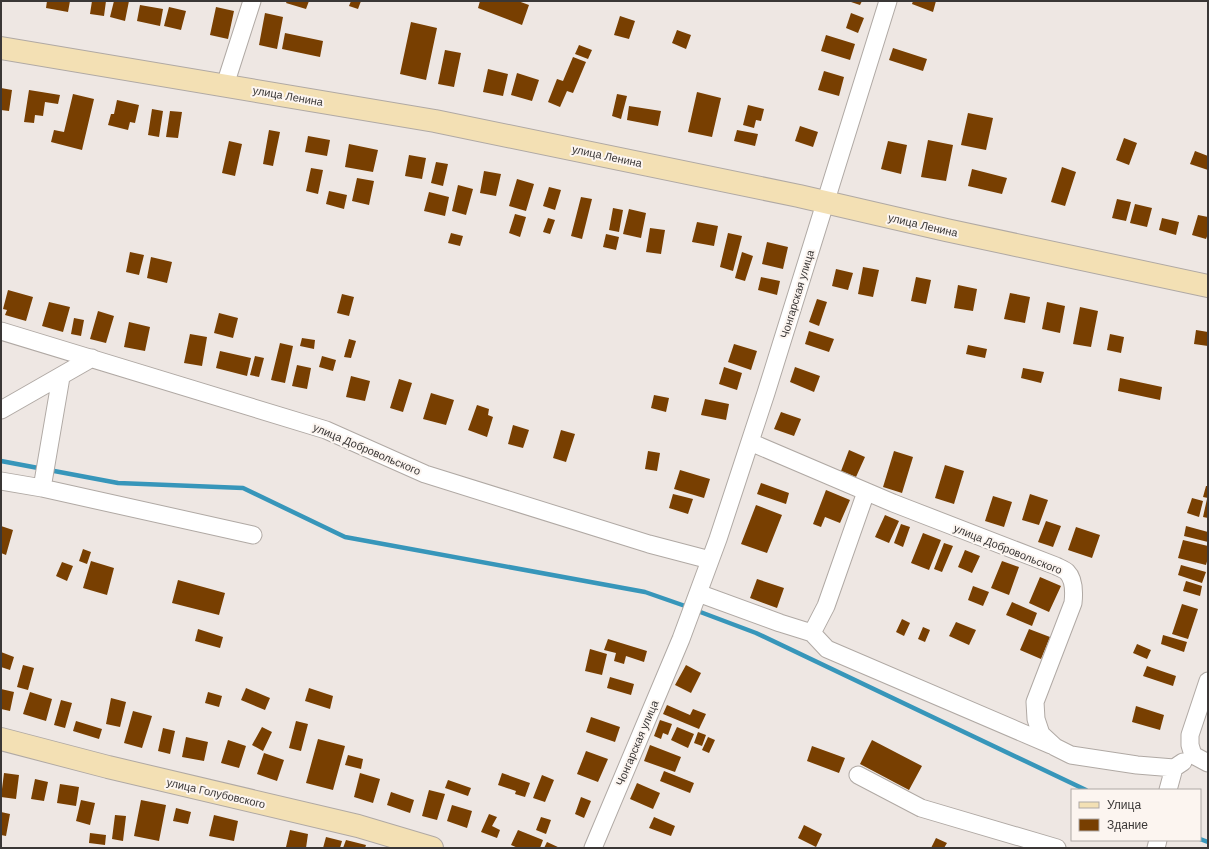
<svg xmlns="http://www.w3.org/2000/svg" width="1209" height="849" font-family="Arial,sans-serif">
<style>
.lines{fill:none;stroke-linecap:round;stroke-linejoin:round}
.stream{stroke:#3796ba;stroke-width:4.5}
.building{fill:#783f01}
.street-casing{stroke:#b0a9a4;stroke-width:19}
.secondary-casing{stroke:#b0a9a4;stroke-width:24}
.street{stroke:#fff;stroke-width:17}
.secondary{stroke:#f3e0b4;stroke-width:22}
.labels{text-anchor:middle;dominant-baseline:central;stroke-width:4;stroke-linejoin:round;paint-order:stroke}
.street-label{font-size:11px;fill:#3a3736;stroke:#fcf5f0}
</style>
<rect width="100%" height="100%" fill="#eee7e3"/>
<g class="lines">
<path class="stream" d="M1 461 118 483 243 488 345 537 645 592 688 607
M695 610 756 633 1086 790
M1200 839 1208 842"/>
</g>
<path class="building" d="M47 1H70L68 12 46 8Z
M92 1H106L104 16 90 14Z
M114 1H129L125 21 110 17Z
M287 1H309L306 9 286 3Z
M351 1H361L358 9 349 6Z
M480 1H518L529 5 522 25 478 8Z
M848 1H862L860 5Z
M913 1H936L933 12 912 4Z
M140 5 163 9 160 26 137 21Z
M169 7 186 11 181 30 164 26Z
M216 7 234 11 228 39 210 35Z
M265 13 283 17 277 49 259 45Z
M851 13 864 18 858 33 846 28Z
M620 16 635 21 629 39 614 35Z
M411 22 437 28 426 80 400 74Z
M677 30 691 35 686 49 672 43Z
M285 33 323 41 320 57 282 49Z
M826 35 855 44 850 60 821 51Z
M579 45 592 50 588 59 575 54Z
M893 48 927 59 923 71 889 60Z
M445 50 461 53 454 87 438 84Z
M573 57 586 62 573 93 567 91 560 107 548 102 557 79 563 81Z
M488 69 508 74 503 96 483 92Z
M824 71 844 77 839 96 818 90Z
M517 73 539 80 532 101 511 95Z
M1 88 12 90 9 111 1 110Z
M29 90 60 95 58 104 45 102 43 116 35 115 34 123 24 122Z
M697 92 721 98 712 137 688 132Z
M73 94 94 99 82 150 51 142 54 130 64 132Z
M617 94 627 96 621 119 612 116Z
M117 100 139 105 135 123 130 122 128 130 108 125 111 114H114Z
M748 105 764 109 761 121 756 120 754 128 743 125Z
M629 106 661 111 658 126 627 120Z
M152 109 163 111 159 137 148 135Z
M170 111 182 112 178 138 166 137Z
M968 113 993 118 986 150 961 145Z
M800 126 818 132 813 147 795 141Z
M269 130 280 132 273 166 263 164Z
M737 130 758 134 755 146 734 141Z
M308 136 330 140 327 156 305 152Z
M1124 138 1137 143 1129 165 1116 160Z
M928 140 953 145 946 181 921 177Z
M229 141 242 144 235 176 222 173Z
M888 141 907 145 901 174 881 169Z
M349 144 378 150 373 172 345 167Z
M1195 151 1208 156V170L1190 164Z
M409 155 426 158 422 179 405 176Z
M436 162 448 164 443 186 431 183Z
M1062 167 1076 172 1065 206 1051 202Z
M311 168 323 170 318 194 306 191Z
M972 169 1007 178 1002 194 968 186Z
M484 171 501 174 496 196 480 193Z
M357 178 374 181 369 205 352 201Z
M517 179 534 184 526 211 509 206Z
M458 185 473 189 466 215 452 211Z
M549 187 561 190 555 210 543 206Z
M329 191 347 195 344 209 326 204Z
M429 192 449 197 445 216 424 211Z
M581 197 592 199 582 239 571 236Z
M1117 199 1131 202 1126 221 1112 218Z
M1135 204 1152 208 1147 227 1130 223Z
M613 208 623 210 619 232 609 230Z
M629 209 646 213 641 238 623 234Z
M515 214 526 217 520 237 509 233Z
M1198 215 1208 217V234L1206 239 1192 235Z
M548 218 555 220 550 234 543 232Z
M1162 218 1179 222 1176 235 1159 230Z
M697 222 718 226 714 246 692 242Z
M650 228 665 230 661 254 646 252Z
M451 233 463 236 460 246 448 243Z
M728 233 742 236 733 271 720 267Z
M606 234 619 237 616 250 603 247Z
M767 242 788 247 783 269 762 264Z
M130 252 144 255 139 275 126 272Z
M742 252 753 256 745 281 735 278Z
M151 257 172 262 167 283 147 278Z
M863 267 879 270 873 297 858 294Z
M836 269 853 273 848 290 832 286Z
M761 277 780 281 777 295 758 290Z
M916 277 931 280 926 304 911 301Z
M958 285 977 289 973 311 954 308Z
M8 290 33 297 26 321 5 315 7 310 3 309Z
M1010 293 1030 297 1025 323 1004 319Z
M342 294 354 297 349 316 337 313Z
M817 299 827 302 819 326 809 322Z
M49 302 70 307 63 332 42 326Z
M1047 302 1065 306 1060 333 1042 329Z
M1080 307 1098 311 1091 347 1073 344Z
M98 311 114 316 106 343 90 339Z
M219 313 238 318 233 338 214 333Z
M74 318 84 320 81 336 71 334Z
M129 322 150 327 145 351 124 347Z
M1196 330 1208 332V346L1194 344Z
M809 331 834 339 829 352 805 344Z
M190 334 207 337 202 366 184 363Z
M1110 334 1124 337 1121 353 1107 350Z
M302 338 315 340 314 349 300 346Z
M349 339 356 341 351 358 344 357Z
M280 343 293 346 285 383 271 380Z
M734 344 757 351 751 370 728 362Z
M968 345 987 349 985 358 966 354Z
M220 351 251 358 247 376 216 368Z
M255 356 264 358 259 377 250 375Z
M322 356 336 360 333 371 319 367Z
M297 365 311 368 307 389 292 386Z
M724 367 742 373 737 390 719 384Z
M795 367 820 376 814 392 790 382Z
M1023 368 1044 372 1041 383 1021 378Z
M351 376 370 381 365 401 346 397Z
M1120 378 1162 387 1160 400 1118 391Z
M399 379 412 383 403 412 390 408Z
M431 393 454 400 446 425 423 419Z
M654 395 669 398 666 412 651 408Z
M705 399 729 404 726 420 701 415Z
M477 405 489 409 488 415 493 417 487 437 468 430Z
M781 412 801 419 794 436 774 429Z
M513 425 529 430 523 448 508 444Z
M561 430 575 434 566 462 553 458Z
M849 450 865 457 856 477 841 471Z
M648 451 660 453 657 471 645 469Z
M894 451 913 457 902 493 883 487Z
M945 465 964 471 954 504 935 498Z
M680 470 710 479 704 498 674 489Z
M761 483 789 493 786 504 757 494Z
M1206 486H1208V498L1203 497Z
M826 490 850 500 840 523 825 517 821 527 813 524Z
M673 494 693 499 688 514 669 508Z
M1030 494 1048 500 1039 525 1022 520Z
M993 496 1012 502 1004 527 985 521Z
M1192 498 1203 501 1199 517 1187 513Z
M1207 499 1208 500V518L1203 517Z
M756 505 782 515 767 553 741 544Z
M885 515 899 521 889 543 875 537Z
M1046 521 1061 526 1053 547 1038 542Z
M901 524 910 527 903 547 894 543Z
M1 526 13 530 6 555 1 553Z
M1186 526 1208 532V542L1184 536Z
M1076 527 1100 535 1092 558 1068 550Z
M923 533 941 540 929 570 911 563Z
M1183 540 1208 546V558L1206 565 1178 558Z
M944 543 953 546 942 572 934 569Z
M83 549 91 552 87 564 79 561Z
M965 550 980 556 972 573 958 567Z
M91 561 114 568 107 595 83 588Z
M1002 561 1019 567 1009 595 991 588Z
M62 562 73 566 67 581 56 576Z
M1181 565 1206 572 1202 583 1178 575Z
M1040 577 1061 586 1049 612 1029 603Z
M757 579 784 588 777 608 750 598Z
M178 580 225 593 219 615 172 603Z
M1186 581 1202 586 1200 596 1183 591Z
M973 586 989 592 983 606 968 600Z
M1012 602 1037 613 1032 626 1006 615Z
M1182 604 1198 609 1188 639 1172 634Z
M902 619 910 623 904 636 896 632Z
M956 622 976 630 969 645 949 636Z
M923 627 930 630 925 642 918 639Z
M198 629 223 637 220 648 195 641Z
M1029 629 1050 637 1041 659 1020 650Z
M1163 635 1187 642 1184 652 1161 644Z
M608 639 647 651 644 662 626 656 624 664 614 661 616 653 604 650Z
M1137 644 1151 650 1147 659 1133 653Z
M590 649 607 654 602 675 585 671Z
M1 652 14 657 10 670 1 667Z
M23 665 34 668 28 690 17 687Z
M686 665 701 673 691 693 675 685Z
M1147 666 1176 676 1173 686 1143 676Z
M610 677 634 684 631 695 607 688Z
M246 688 270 698 265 710 241 700Z
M309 688 333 696 330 709 305 701Z
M1 689 14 692 10 711 1 709Z
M30 692 52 699 46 721 23 714Z
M208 692 222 696 219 707 205 703Z
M111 698 126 702 120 727 106 724Z
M61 700 72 703 65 728 54 725Z
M667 705 690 715 693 709 706 714 699 729 663 714Z
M1136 706 1164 715 1160 730 1132 722Z
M133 711 152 716 142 748 124 743Z
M591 717 620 727 615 742 586 732Z
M660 720 672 724 668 735 663 733 661 739 654 736Z
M76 721 102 729 99 739 73 731Z
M296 721 308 724 301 751 289 748Z
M262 727 272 732 263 751 252 745Z
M677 727 694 734 688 748 671 740Z
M163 728 175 731 170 754 158 751Z
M698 732 706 735 702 746 694 743Z
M186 737 208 742 204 761 182 757Z
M708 737 715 740 709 753 702 750Z
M318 739 345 746 333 790 306 783Z
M228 740 246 746 239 768 221 763Z
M872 740 922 766 909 790 860 764Z
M650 745 681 757 675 772 644 761Z
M812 746 845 758 839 773 807 761Z
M586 751 608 759 598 782 577 774Z
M264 753 284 760 277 781 257 774Z
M348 755 363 759 361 769 345 765Z
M664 771 694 783 690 793 660 781Z
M4 773 19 775 16 799 1 797Z
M360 773 380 779 373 803 354 797Z
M502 773 530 783 525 797 515 794 516 791 498 785Z
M542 775 554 780 545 802 533 798Z
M35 779 48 782 44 801 31 799Z
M448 780 471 788 468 796 445 788Z
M637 783 660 793 653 809 630 799Z
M60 784 79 787 76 806 57 803Z
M429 790 445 794 437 820 422 816Z
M391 792 414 800 410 813 387 805Z
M581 797 591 801 584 818 575 814Z
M81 800 95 803 90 825 76 821Z
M141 800 166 805 159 841 134 836Z
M452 805 472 811 467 828 447 821Z
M176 808 191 812 188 824 173 821Z
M1 812 10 814 6 836 1 835Z
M489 814 497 817 492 826 500 830 497 838 481 832Z
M115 815 126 816 123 841 112 839Z
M214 815 238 821 234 841 209 836Z
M541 817 551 820 546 834 536 830Z
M654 817 675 826 671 836 649 828Z
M804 825 822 834 816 847 798 838Z
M290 830 308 834 306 848 286 847Z
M518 830 543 840 540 848H518L511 845Z
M90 833 106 835 105 845 89 843Z
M326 837 342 841 340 848H323Z
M936 838 947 843 944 848H931Z
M346 840 366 845 365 848H343Z
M547 842 560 848H544Z"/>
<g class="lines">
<g class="street-casing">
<path id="street" d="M225 85 252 1
M1 331 326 430 425 474 649 544 710 560
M1 410 92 358
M750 442 893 503 1056 566C1060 568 1065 570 1067 572 1075 580 1074 594 1073 603L1035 702 1036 719 1041 734 1055 747 1071 755 1137 765 1174 768
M1 481 42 488 253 535
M42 488 61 377
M698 593 780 623 812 633 826 606 866 492
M812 633 827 649 1051 745
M1193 755 1190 745V735L1208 681
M1193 755 1208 763
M858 775 921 808 1057 848
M1168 790 1174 768 1183 762
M593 848 681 639 718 539 766 393 888 1
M1156 848 1158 840"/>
</g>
<g class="secondary-casing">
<path id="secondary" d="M1 48 435 121 799 196 946 230 1208 286
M1 739 108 767 358 826 432 848"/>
</g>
<use href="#street" class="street"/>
<use href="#secondary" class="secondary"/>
</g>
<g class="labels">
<g class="street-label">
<text transform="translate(288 96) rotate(10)">улица Ленина</text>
<text transform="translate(607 156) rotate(12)">улица Ленина</text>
<text transform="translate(923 225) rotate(13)">улица Ленина</text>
<text transform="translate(797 294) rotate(-73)">Чонгарская улица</text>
<text transform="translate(367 449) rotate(23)">улица Добровольского</text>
<text transform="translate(1008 549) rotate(22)">улица Добровольского</text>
<text transform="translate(637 743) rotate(-67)">Чонгарская улица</text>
<text transform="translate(216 793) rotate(13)">улица Голубовского</text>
</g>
</g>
<rect width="1209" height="849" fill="none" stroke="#3a3736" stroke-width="4"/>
<rect x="1071" y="789" width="130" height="52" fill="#fcf5f0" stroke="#aea9a6"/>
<rect x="1079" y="802" width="20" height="6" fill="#f3e0b4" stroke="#aea9a6"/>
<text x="1107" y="809" font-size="12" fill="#3a3736">Улица</text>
<rect x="1079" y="819" width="20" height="12" fill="#783f01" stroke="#aea9a6"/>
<text x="1107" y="829" font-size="12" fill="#3a3736">Здание</text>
</svg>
